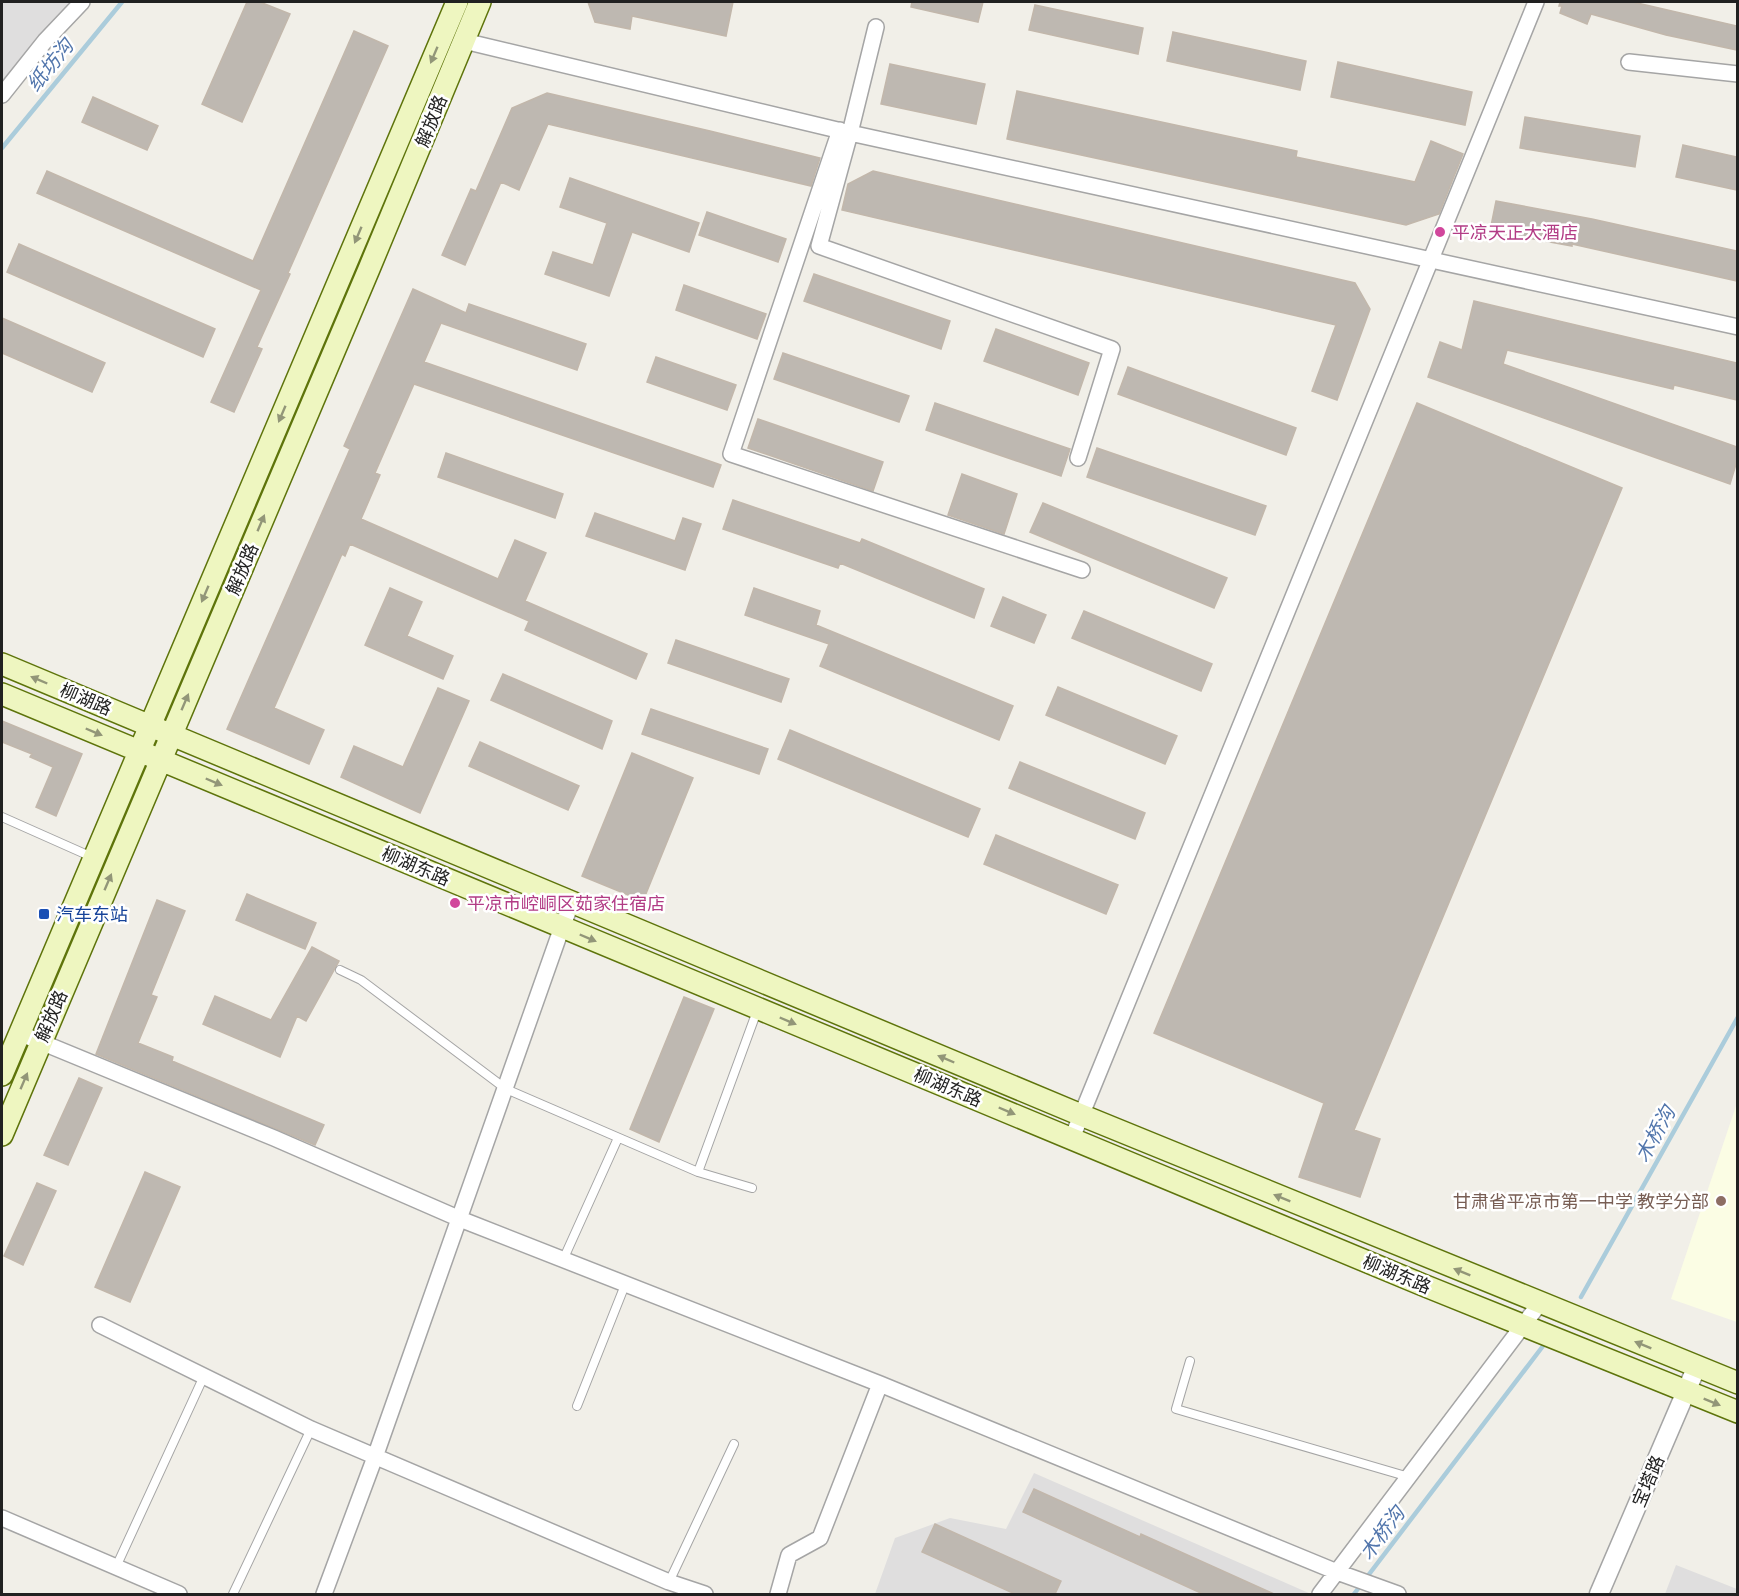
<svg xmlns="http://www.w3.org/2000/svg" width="1739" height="1596" font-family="'Roboto Condensed','Noto Sans SC',sans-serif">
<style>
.residential{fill:#dfdede}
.education{fill:#fbfde4}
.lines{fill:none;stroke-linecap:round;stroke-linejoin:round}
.stream{stroke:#abccdb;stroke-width:4.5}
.building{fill:#beb8b1;stroke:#c2b7ab;stroke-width:1.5}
.service-casing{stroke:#a5a5a5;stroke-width:10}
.minor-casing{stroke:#a5a5a5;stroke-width:18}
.tertiary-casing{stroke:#a5a5a5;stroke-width:21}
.secondary-casing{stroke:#5e740b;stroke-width:24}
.service{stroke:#fff;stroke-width:8}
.minor{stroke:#fff;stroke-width:15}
.tertiary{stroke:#fff;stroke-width:18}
.secondary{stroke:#eef6c0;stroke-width:21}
.oneway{fill:#929678}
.hotel-dot{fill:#d1479c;stroke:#fff;stroke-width:2}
.transit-dot{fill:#1a4fb4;stroke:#fff;stroke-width:2}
.education-dot{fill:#8d6e63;stroke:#fff;stroke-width:2}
.labels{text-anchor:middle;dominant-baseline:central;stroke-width:5;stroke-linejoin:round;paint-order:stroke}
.street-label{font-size:18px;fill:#212121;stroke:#fff}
.hotel-label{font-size:18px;fill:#b23c85;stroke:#fff;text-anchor:start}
.transit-label{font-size:18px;fill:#164399;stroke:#fff;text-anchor:start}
.education-label{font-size:18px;fill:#785e54;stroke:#fff;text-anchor:end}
.water-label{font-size:20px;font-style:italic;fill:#5276ac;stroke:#fff}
</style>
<rect width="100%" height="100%" fill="#f1efe8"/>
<path class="residential" d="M2 2H83L2 102Z
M1034 1473 1311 1594H875L895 1538 950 1518 1006 1529Z
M1676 1565 1737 1589V1594H1665Z"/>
<path class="education" d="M1737 1103V1322L1671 1299Z"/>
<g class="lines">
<path class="stream" d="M2 148 122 2
M1581 1297 1738 1017
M1354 1594 1543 1346"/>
</g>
<path class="building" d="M247 2H260L290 14 242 122 202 104Z
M588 2H733L726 36 632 16 630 29 595 22Z
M912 2H983L978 22 911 7Z
M1560 2H1633L1737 26V50L1666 35 1591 14 1587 24 1560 13 1562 6H1559Z
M1035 5 1143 28 1138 54 1029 30Z
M354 31 388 46 288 273 290 274 257 347 262 349 234 412 211 402 261 290 37 193 47 171 253 261Z
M1173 32 1306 61 1300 90 1167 61Z
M1338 62 1472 92 1465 125 1331 97Z
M890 64 985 84 976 124 881 104Z
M1017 91 1297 151 1296 157 1415 182 1431 141 1463 154 1439 214 1406 225 1007 139Z
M547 93 710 131 820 158 811 186 548 124 519 190 501 182 465 265 442 255 471 189 476 191 512 108Z
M93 97 158 126 147 150 82 122Z
M1525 117 1640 136 1635 167 1520 148Z
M1683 145 1737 157V190L1676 177Z
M873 171 1355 283 1370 309 1337 400 1312 391 1336 325 842 210 848 184Z
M570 178 699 223 689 252 632 232 609 296 545 274 553 252 593 265 607 223 560 207Z
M1496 201 1592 219 1737 251V281L1572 244V246L1490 231Z
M707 212 786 239 778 262 699 235Z
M19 244 215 329 203 357 7 272Z
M814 274 950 321 941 349 804 301Z
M684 285 766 314 757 339 676 310Z
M413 289 466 313 469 304 586 344 577 370 441 323 424 362 721 465 713 487 414 384 375 473 380 475 361 519 498 579 515 540 546 553 525 601 647 654 636 679 525 630 529 621 350 544 345 556 342 554 274 708 324 730 309 764 227 729 350 449 344 446Z
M1474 301 1737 363V400L1674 385 1673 389 1507 350 1503 364 1737 447V461L1730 484 1428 377 1440 342 1462 350Z
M2 318 105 363 92 392 2 353Z
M996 329 1089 363 1078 395 984 361Z
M783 353 909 396 899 422 774 379Z
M656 357 736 385 727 410 647 382Z
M1128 367 1296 428 1286 455 1118 394Z
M935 403 1070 449 1061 476 926 430Z
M1417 403 1622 488 1354 1130 1380 1139 1360 1197 1299 1177 1324 1103 1154 1033Z
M758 419 883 462 873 491 748 448Z
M1097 448 1266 506 1255 535 1087 477Z
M446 453 563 494 555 518 438 477Z
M962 474 1017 494 1004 534 948 515Z
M733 500 860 543 862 539 984 589 974 618 840 563 838 568 723 529Z
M1043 503 1227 578 1214 608 1030 532Z
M595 513 675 541 683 518 701 524 685 570 586 536Z
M390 588 422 602 407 636 453 656 443 679 365 645Z
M754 588 820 611 816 625 1013 706 999 740 820 666 829 644 745 615Z
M1003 597 1046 615 1034 643 991 626Z
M1084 611 1212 664 1201 691 1072 638Z
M676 640 789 679 781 702 668 663Z
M503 674 612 721 602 749 491 700Z
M1058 687 1177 736 1165 764 1046 715Z
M438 688 469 701 420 813 341 777 354 746 403 767Z
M651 709 768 749 759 774 642 734Z
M2 721 82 754 56 816 36 807 53 767 30 757 32 754 2 742Z
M790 730 980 809 968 837 778 759Z
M480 742 579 786 568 810 469 766Z
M632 753 693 778 643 901 582 876Z
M1020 762 1145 813 1135 839 1009 788Z
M996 835 1118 885 1106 914 984 864Z
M247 894 316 923 305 949 236 920Z
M157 900 185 911 151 995 157 997 138 1043 173 1057 172 1061 324 1125 315 1145 96 1054Z
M312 947 339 961 306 1021 297 1016 280 1057 203 1024 215 996 271 1020Z
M684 997 714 1009 659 1142 630 1129Z
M79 1078 102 1088 68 1165 44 1155Z
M145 1172 180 1187 130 1302 95 1287Z
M37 1183 56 1191 23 1265 4 1256Z
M1034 1489 1140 1537 1141 1534 1274 1594H1203L1023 1512Z
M935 1524 1061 1581 1055 1594H1015L922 1552Z"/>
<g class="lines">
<g class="service-casing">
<path id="service" d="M2 817 92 857
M340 970 361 980 506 1089 698 1172 752 1188
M698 1172 757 1011
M563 1260 618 1138
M1190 1361 1176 1409 1409 1477
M577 1406 625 1285
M116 1567 204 1376
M669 1582 734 1444
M233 1594 311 1429"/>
</g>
<g class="minor-casing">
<path id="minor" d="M876 27 850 133 819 246 1112 349 1078 458
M464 41 850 133 1738 327
M1629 62 1738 74
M2 95 45 41 82 2
M840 130 731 454 1082 570
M19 1033 274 1138 460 1219 880 1384 1337 1572 1398 1594
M1072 1138 1536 2
M100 1325 311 1429 669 1582 705 1594
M2 1518 179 1594
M324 1594 375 1457 562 927 572 902
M778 1594 789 1555 820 1538 880 1384
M1320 1594 1540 1303"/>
</g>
<g class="tertiary-casing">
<path id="tertiary" d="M1599 1594 1697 1366"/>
</g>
<g class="secondary-casing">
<path id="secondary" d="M2 664 1081 1115 1738 1383
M2 694 1423 1285 1738 1412
M2 1075 457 2
M2 1135 369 269 480 2"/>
</g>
<use href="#service" class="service"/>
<use href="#minor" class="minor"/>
<use href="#tertiary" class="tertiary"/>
<use href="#secondary" class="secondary"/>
</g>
<defs><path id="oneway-solid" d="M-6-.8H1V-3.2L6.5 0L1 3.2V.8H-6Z" transform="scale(1.5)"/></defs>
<g class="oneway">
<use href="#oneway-solid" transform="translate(434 55) rotate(113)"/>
<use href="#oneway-solid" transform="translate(358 235) rotate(113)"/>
<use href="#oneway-solid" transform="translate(282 414) rotate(113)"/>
<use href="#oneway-solid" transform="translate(261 523) rotate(-67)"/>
<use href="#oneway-solid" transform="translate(205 594) rotate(113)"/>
<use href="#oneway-solid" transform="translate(39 680) rotate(-157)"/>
<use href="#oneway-solid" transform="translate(185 702) rotate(-67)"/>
<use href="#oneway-solid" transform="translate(94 732) rotate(23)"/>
<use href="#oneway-solid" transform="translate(214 782) rotate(23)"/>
<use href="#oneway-solid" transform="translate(108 882) rotate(-67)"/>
<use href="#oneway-solid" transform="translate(588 938) rotate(23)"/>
<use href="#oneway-solid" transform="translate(788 1021) rotate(23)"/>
<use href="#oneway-solid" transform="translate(946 1059) rotate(-157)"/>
<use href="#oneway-solid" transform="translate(24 1081) rotate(-67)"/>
<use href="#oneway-solid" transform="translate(1007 1111) rotate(23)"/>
<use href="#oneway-solid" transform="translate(1282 1198) rotate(-158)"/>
<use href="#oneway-solid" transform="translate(1462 1272) rotate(-158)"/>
<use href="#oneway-solid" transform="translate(1643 1345) rotate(-158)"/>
<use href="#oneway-solid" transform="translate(1712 1402) rotate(22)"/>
</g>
<g class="hotel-dot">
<circle cx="1440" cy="232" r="6"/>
<circle cx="455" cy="903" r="6"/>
</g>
<rect class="transit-dot" x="38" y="908" width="12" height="12" rx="3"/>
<circle class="education-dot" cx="1721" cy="1201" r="6"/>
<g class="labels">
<g class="street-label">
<text transform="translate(431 121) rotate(-68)">解放路</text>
<text transform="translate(242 569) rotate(-67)">解放路</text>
<text transform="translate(86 699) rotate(23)">柳湖路</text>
<text transform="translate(416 866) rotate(23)">柳湖东路</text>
<text transform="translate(51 1016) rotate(-67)">解放路</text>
<text transform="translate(948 1087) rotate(23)">柳湖东路</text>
<text transform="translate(1397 1274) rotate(23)">柳湖东路</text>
<text transform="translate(1648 1481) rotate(-67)">宝塔路</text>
</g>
<g class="hotel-label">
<text x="1452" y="232">平凉天正大酒店</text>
<text x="467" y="903">平凉市崆峒区茹家住宿店</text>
</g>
<g class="transit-label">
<text x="56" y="914">汽车东站</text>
</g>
<g class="education-label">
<text x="1709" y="1201">甘肃省平凉市第一中学 教学分部</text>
</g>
<g class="water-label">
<text transform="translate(50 65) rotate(-51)">纸坊沟</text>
<text transform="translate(1655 1134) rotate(-61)">木桥沟</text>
<text transform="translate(1382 1533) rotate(-53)">木桥沟</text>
</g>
</g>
<rect width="1739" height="1596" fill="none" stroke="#212121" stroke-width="6"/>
</svg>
